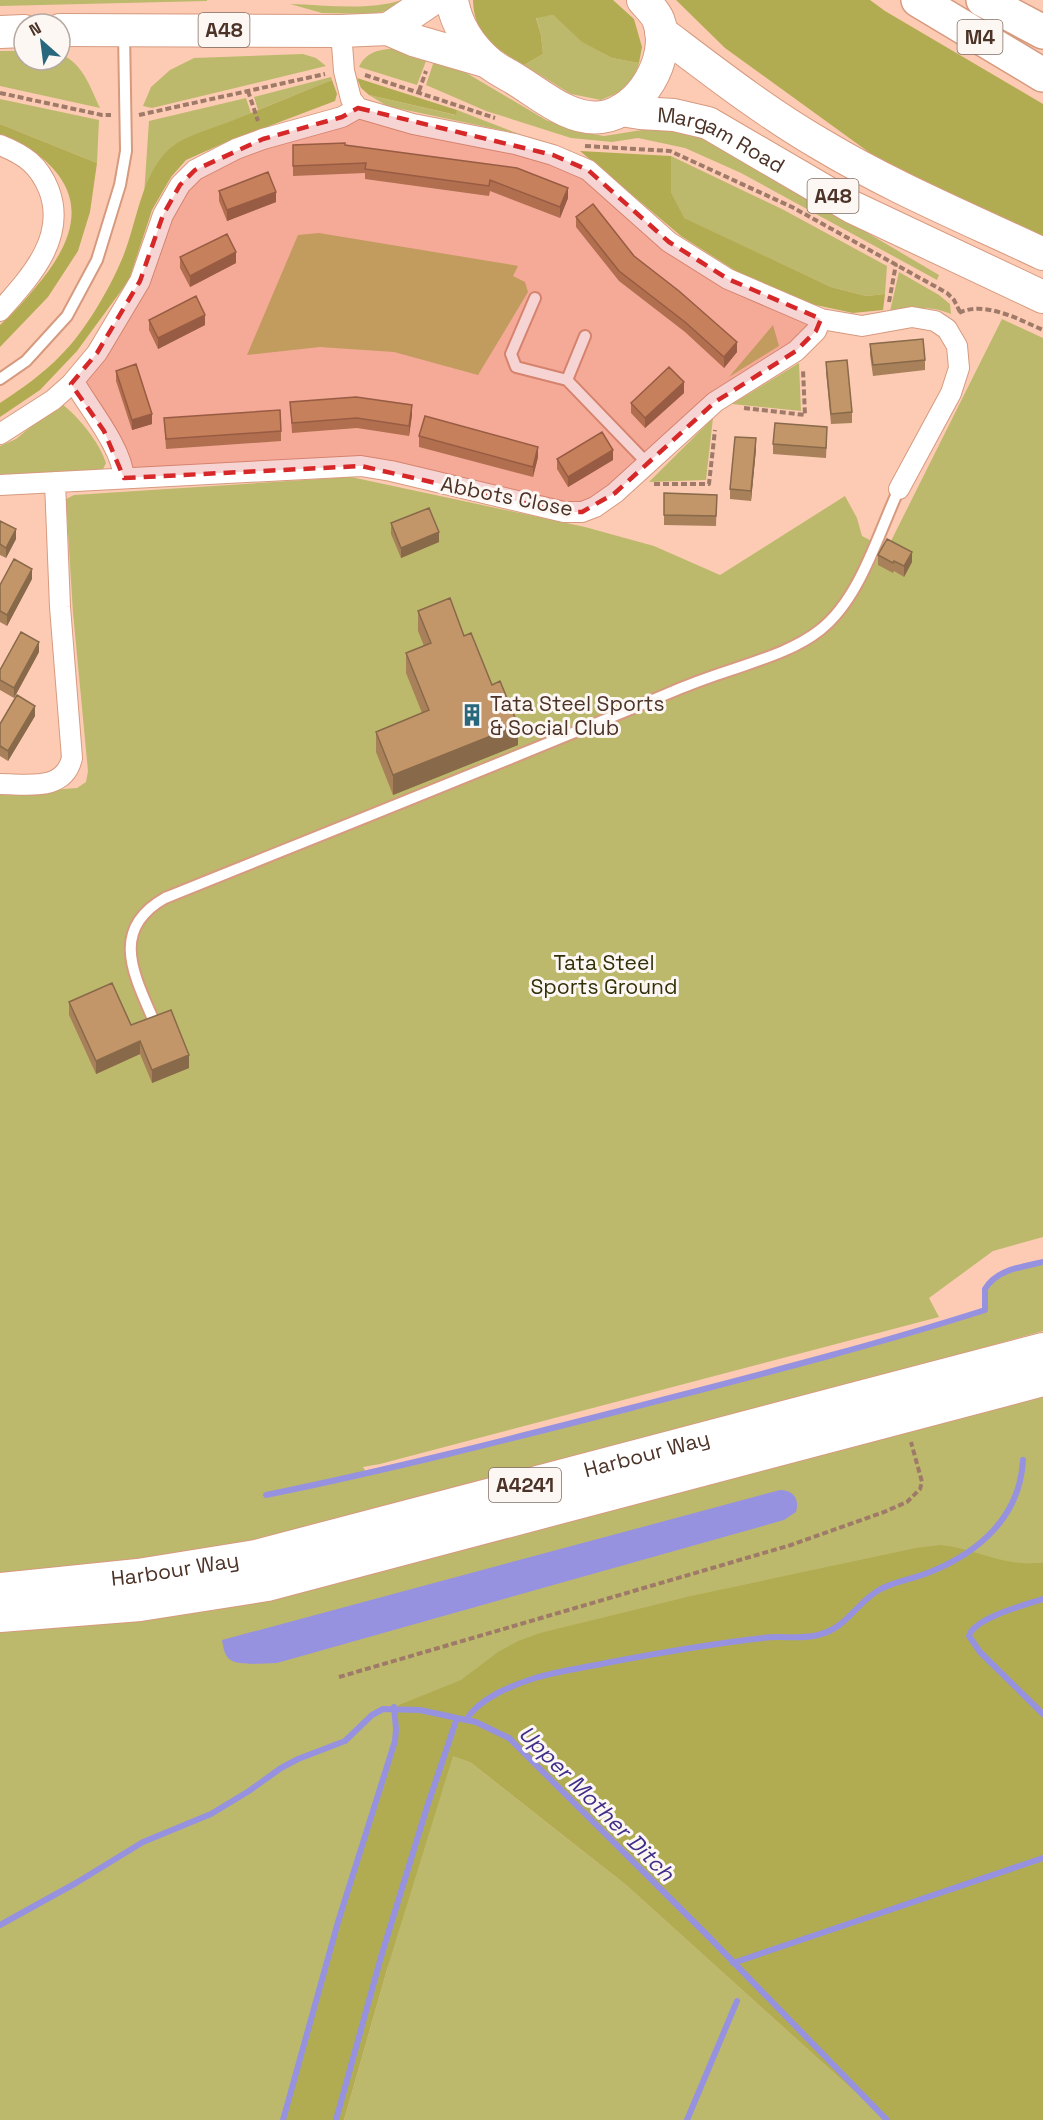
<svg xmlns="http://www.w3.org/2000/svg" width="1043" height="2120" font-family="'Space Grotesk',sans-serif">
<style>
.green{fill:#bdb96c}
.forest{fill:#b1ac51}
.water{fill:#9792e0}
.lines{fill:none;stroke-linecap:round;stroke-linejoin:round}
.stream{stroke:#9792e0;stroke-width:6}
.lane-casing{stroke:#d69a7f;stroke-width:14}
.street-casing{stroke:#d69a7f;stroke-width:22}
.primary-casing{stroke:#d69a7f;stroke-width:34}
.highway-casing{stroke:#d69a7f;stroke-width:36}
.path{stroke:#9f7a69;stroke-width:4;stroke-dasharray:6 3;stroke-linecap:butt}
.lane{stroke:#fff;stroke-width:10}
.street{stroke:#fff;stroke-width:20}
.primary{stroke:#fff;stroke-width:32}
.highway{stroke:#fff;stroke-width:33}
.wall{fill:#a8815a}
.shaded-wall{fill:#88694a}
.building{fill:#c39669;stroke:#88694a;stroke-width:1.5}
.marked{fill:#d62828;fill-opacity:0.2;stroke:#d62828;stroke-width:4.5;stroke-dasharray:12 8;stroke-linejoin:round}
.labels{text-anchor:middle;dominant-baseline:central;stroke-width:6;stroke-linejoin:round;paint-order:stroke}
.shield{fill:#fdf7f4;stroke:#816e65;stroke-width:1.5}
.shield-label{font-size:20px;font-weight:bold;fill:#4c3328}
.street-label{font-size:21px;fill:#4c3328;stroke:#fdf7f4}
.poi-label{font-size:21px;fill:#4c3328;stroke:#fdf7f4;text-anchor:start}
.park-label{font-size:21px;fill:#333109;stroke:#fdf7f4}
.water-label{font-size:22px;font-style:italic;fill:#402f89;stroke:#fdf7f4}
</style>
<rect width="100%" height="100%" fill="#fdcbb4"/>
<path class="green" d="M0 0H207V1L0 6Z
M402 0H405L390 10 372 14 322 13 290 4C326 5 367 11 402 0Z
M553 15 583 42 612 58 639 63 636 74 624 90 601 100 571 94 524 65 543 54 541 35 536 17Z
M408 48 429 53 417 85 359 67C368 47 389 49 408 48Z
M0 51H24V60H60V54C83 63 90 87 100 108L0 86Z
M303 54 316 58 326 66 152 108 143 106 151 87 170 70 194 58Z
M436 55 546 120 575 131 604 136 642 130 686 131 715 143 939 275 937 280 741 173 685 148 638 138 612 142 571 138 486 111 426 85Z
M331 77 332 80 258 110 254 97Z
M369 95 455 115 457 110 519 134 387 106Z
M246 98 251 113 174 145 156 166 144 195 149 121Z
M0 99 99 120 97 163 0 124Z
M671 156 782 209 887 266 885 294 866 296 831 287 683 218 671 192Z
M319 233 513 265 518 266 513 276 525 282 528 292 478 375 394 352 320 347 247 355 298 235Z
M899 272 939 295 950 304 951 314C930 305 912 308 890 311Z
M1002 319 1043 338V1237L993 1251 929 1298 939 1317 380 1464 363 1467 367 1474C462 1451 557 1427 653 1402 764 1374 876 1345 985 1310V1289C997 1269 1022 1267 1043 1262V1331L555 1467 187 1557 0 1574V794L77 788 86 782 88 771 73 613 66 499 74 495 351 477 585 527 654 546 720 575 845 496 857 518 862 536 887 549Z
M773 325 779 346 729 377Z
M799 363 801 411 732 404Z
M62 404C78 416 100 443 106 463L103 469 96 473 0 475V446L16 439 57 405Z
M713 418 706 480 649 482Z
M1043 1392V1562L945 1582 470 1762 626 1885 886 2120H344L388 1966 396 1731 327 1960 283 2120H0V1628L190 1612 391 1569Z"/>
<path class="forest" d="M473 0H613L634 19 642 47 639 63 612 58 582 42 553 15 536 18 541 35 543 54 524 65C495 48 474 36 473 0Z
M676 0H870L885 11 1043 104V242L881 161 725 48Z
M357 78 457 110 456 115 369 95 361 88Z
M332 80 337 94 335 101 224 143 186 160 171 177 152 210 129 280 77 351 40 390 0 417V403C21 389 43 374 61 355 84 333 110 288 122 259 137 224 140 178 168 150 183 136 208 130 226 123 261 109 297 94 332 80Z
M0 124 97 163 90 212 78 251 48 297 0 347V325C13 314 24 301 35 288 71 246 92 200 42 158 31 149 13 144 0 139Z
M580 151 671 156V192L684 218 831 287 866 296 885 294 883 310 853 313 811 304 739 273 681 236Z
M940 1545C975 1548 1008 1569 1043 1562V2120H886L626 1885 470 1762 453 1756 388 1966 344 2120H283L338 1922 395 1741 396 1729 394 1707 461 1680 498 1652 518 1641 540 1633 691 1596 916 1548Z"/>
<path class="water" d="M780 1490C793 1490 800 1499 796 1512L784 1520 277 1663C265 1663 236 1667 228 1658 224 1653 223 1646 222 1640Z"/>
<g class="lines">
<path class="stream" d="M266 1495C389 1470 510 1439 631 1408 750 1377 869 1347 985 1310V1289C997 1269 1022 1267 1043 1262
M1043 1599C1025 1605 974 1618 969 1636L980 1652 1043 1714
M466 1720C480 1698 510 1686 535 1678 558 1671 582 1668 606 1663 658 1653 710 1644 763 1638 781 1635 800 1640 818 1635 847 1628 855 1604 879 1590 894 1581 914 1579 930 1572 980 1552 1020 1516 1023 1460
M0 1925 76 1883 143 1842 211 1814 249 1791 281 1768 298 1759 345 1741 372 1715 383 1709 420 1710 466 1720 476 1722 509 1738 706 1934 887 2120
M733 1963 1043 1858
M283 2120 338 1922 395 1741 396 1729 394 1707
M336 2120 381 1957 427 1807 457 1718
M687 2120 737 2001"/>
<g class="lane-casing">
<path id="lane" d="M535 298 511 354 516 367 567 380 647 463
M0 379 26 361 67 316 97 260 120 185 126 151 124 32
M567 380 585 336
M153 1019C133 973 110 929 165 898 331 831 497 765 662 696 685 686 709 677 734 669 763 659 796 649 820 630 860 599 878 534 899 489"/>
</g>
<g class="street-casing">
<path id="street" d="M341 31 344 71 351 99 358 108 413 124 515 144 553 155 588 170 669 242 728 279 821 319 862 326 912 317 935 321 947 329 957 346 959 368 951 393 899 489
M0 145C25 155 39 165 49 190 67 238 30 277 0 311
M71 384 77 387C92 412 122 449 124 478
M0 434 53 400 71 384 97 353 140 281 163 215 180 185 195 170 236 149 263 139 342 117 358 108
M0 485 361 466 391 471 564 512H582L595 507 615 493 715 402 796 351 816 331 821 319
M0 784C28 784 64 792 72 758L60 607 55 482"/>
</g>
<g class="primary-casing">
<g id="primary">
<path d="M452 0C456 24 470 46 488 62 496 69 507 74 515 79 540 94 571 122 602 117 640 112 672 58 659 22 657 14 648 6 643 0"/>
<path d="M388 29 431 0"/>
<path d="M60 30 341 31 388 29 416 41 488 62"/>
<path d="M0 32 24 31"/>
<path d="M661 32C714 72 765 112 822 145 892 187 969 219 1043 254"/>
<path id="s1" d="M621 110 640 113 674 115 708 123 852 207 1043 297"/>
<path id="s2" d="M0 1589 138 1575 256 1556 1043 1349"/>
<path d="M0 1616 140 1605 267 1585 1043 1380"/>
</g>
</g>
<g class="highway-casing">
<path id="highway" d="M918 0 1043 75
M983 0 1043 32"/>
</g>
<path class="path" d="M365 75 495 118
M248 91 258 121
M419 91 426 71
M0 93 102 115H111
M139 115 325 74
M585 146 670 151 792 207 947 293 954 300 960 312
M889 302 896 264
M959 313C984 300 1020 320 1043 330
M744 408 805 415 803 370
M654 484H709L715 430
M339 1677 791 1545 884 1512 907 1502 920 1489 922 1482 911 1442"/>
<use href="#lane" class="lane"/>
<use href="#street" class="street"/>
<use href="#primary" class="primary"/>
<use href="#highway" class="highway"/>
</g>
<path class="wall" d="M293 145H345L568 198 560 218 490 191 489 196 365 179V173L293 176Z
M219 191 276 202 227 221 219 201Z
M576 217 634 256 737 352 724 368 685 332 619 281 576 227Z
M180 257 236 263 190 287 180 268Z
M149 320 205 325 158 349 149 330Z
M870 344 925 360V370L873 376 870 355Z
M826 362 852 412V423L831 424 826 372Z
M116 371 152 424 132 430 116 381Z
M684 393 645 428 631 413V403Z
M290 402 412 415 409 436 357 428 292 433Z
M164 418 281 431V441L166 449Z
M419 436 538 457 533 477 419 447Z
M827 437 826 458 773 454V444Z
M756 449 751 501 730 499V489Z
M557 459 613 460 568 487 557 469Z
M664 493 717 495 716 526 664 525Z
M0 521 16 539 6 558 0 555Z
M391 523 439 542 401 558 391 534Z
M878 555 912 562 904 577 894 571 893 573 878 565Z
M32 579 7 626 0 622V585Z
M418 611 464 636 492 685 518 745 393 795 376 752V732L422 713 406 673V653L424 646 418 631Z
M39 652 14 698 0 690V670Z
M35 716 8 761 0 756V724Z
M69 1002 131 1025 189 1068 152 1083 140 1054 96 1074 69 1015Z"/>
<path class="shaded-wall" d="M568 188V198L560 218V207Z
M276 192V202L227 221V210Z
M236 252V263L190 287V276Z
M205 315V325L158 349V338Z
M737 342V352L724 368V357Z
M684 382V393L645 428V418Z
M412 405V415L409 436V426Z
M152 414V424L132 430V420Z
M756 438V449L751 501V491Z
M538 447V457L533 477V467Z
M613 450V460L568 487V477Z
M16 529V539L6 558V548Z
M439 532V542L401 558V548Z
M912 552V562L904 577V566Z
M32 569V579L7 626V615Z
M39 642V652L14 698V688Z
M35 706V716L8 761V751Z
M518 725V745L393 795V775Z
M140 1041V1054L96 1074V1061Z
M189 1055V1068L152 1083V1070Z"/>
<path class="building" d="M345 143V145L517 168 568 188 560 207 490 180 489 186 365 169 366 163 293 166V145Z
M268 172 276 192 227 210 219 191Z
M593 204 634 256 679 291 737 342 724 357 685 322 619 271 576 217Z
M227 234 236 252 190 276 180 257Z
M196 296 205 315 158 338 149 320Z
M923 339 925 360 873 365 870 344Z
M847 360 852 412 831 414 826 362Z
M136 364 152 414 132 420 116 371Z
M669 367 684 382 645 418 631 403Z
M356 397 412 405 409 426 357 418 292 423 290 402Z
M280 410 281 431 166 439 164 418Z
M425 416 538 447 533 467 419 436Z
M775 423 827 427 826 448 773 444Z
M602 432 613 450 568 477 557 459Z
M735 437 756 438 751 491 730 489Z
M664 493 717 495 716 516 664 515Z
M429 508 439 532 401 548 391 523Z
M0 521 16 529 6 548 0 544Z
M887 539 912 552 904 566 894 561 893 563 878 555Z
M14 559 32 569 7 615 0 611V585Z
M450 598 464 636 471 633 492 685 500 681 518 725 393 775 376 732 429 710 406 653 431 643 418 611Z
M21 632 39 642 14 688 0 680V670Z
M17 695 35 706 8 751 0 746V724Z
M112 983 131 1025 171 1010 189 1055 152 1070 140 1041 96 1061 69 1002Z"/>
<path class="marked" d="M358 108 553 155 588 170 669 242 728 279 821 319 816 331 796 351 715 402 615 493 582 512H564L361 466 124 478 104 431 71 384 97 353 140 281 163 215 180 185 195 170 263 139 342 117Z"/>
<defs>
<g id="building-bare" transform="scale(1.8)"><path d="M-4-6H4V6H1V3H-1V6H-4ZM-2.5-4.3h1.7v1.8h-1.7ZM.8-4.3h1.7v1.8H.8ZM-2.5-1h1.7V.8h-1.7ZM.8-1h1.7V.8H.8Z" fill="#29677d" stroke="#fdf7f4" stroke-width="2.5" paint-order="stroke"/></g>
</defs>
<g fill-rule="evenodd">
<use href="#building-bare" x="472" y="715"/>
</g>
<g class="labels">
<g class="shield">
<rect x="198.5" y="13" width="51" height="34" rx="4.5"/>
<rect x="957.5" y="20" width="45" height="34" rx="4.5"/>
<rect x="807.5" y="179" width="51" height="34" rx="4.5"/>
<rect x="489" y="1468" width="72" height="34" rx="4.5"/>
</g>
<g class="shield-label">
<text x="224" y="30">A48</text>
<text x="980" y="37">M4</text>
<text x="833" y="196">A48</text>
<text x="525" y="1485">A4241</text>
</g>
<g class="street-label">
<text stroke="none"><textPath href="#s1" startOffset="106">Margam Road</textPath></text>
<text transform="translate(507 496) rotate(11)">Abbots Close</text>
<text stroke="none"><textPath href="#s2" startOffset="662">Harbour Way</textPath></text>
<text stroke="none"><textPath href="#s2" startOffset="176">Harbour Way</textPath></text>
</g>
<g class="poi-label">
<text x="490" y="703">Tata Steel Sports<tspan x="490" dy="24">&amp; Social Club</tspan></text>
</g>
<g class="park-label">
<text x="604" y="962">Tata Steel<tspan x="604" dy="24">Sports Ground</tspan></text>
</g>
<g class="water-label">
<text transform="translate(597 1803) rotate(45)">Upper Mother Ditch</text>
</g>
</g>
<g transform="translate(42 42) rotate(332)"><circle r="28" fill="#fdf7f4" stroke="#b6a9a2" stroke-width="1.5"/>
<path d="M0-4.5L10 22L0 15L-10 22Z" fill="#29677d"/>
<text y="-9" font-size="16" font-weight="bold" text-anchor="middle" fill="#4c3328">N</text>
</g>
</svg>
